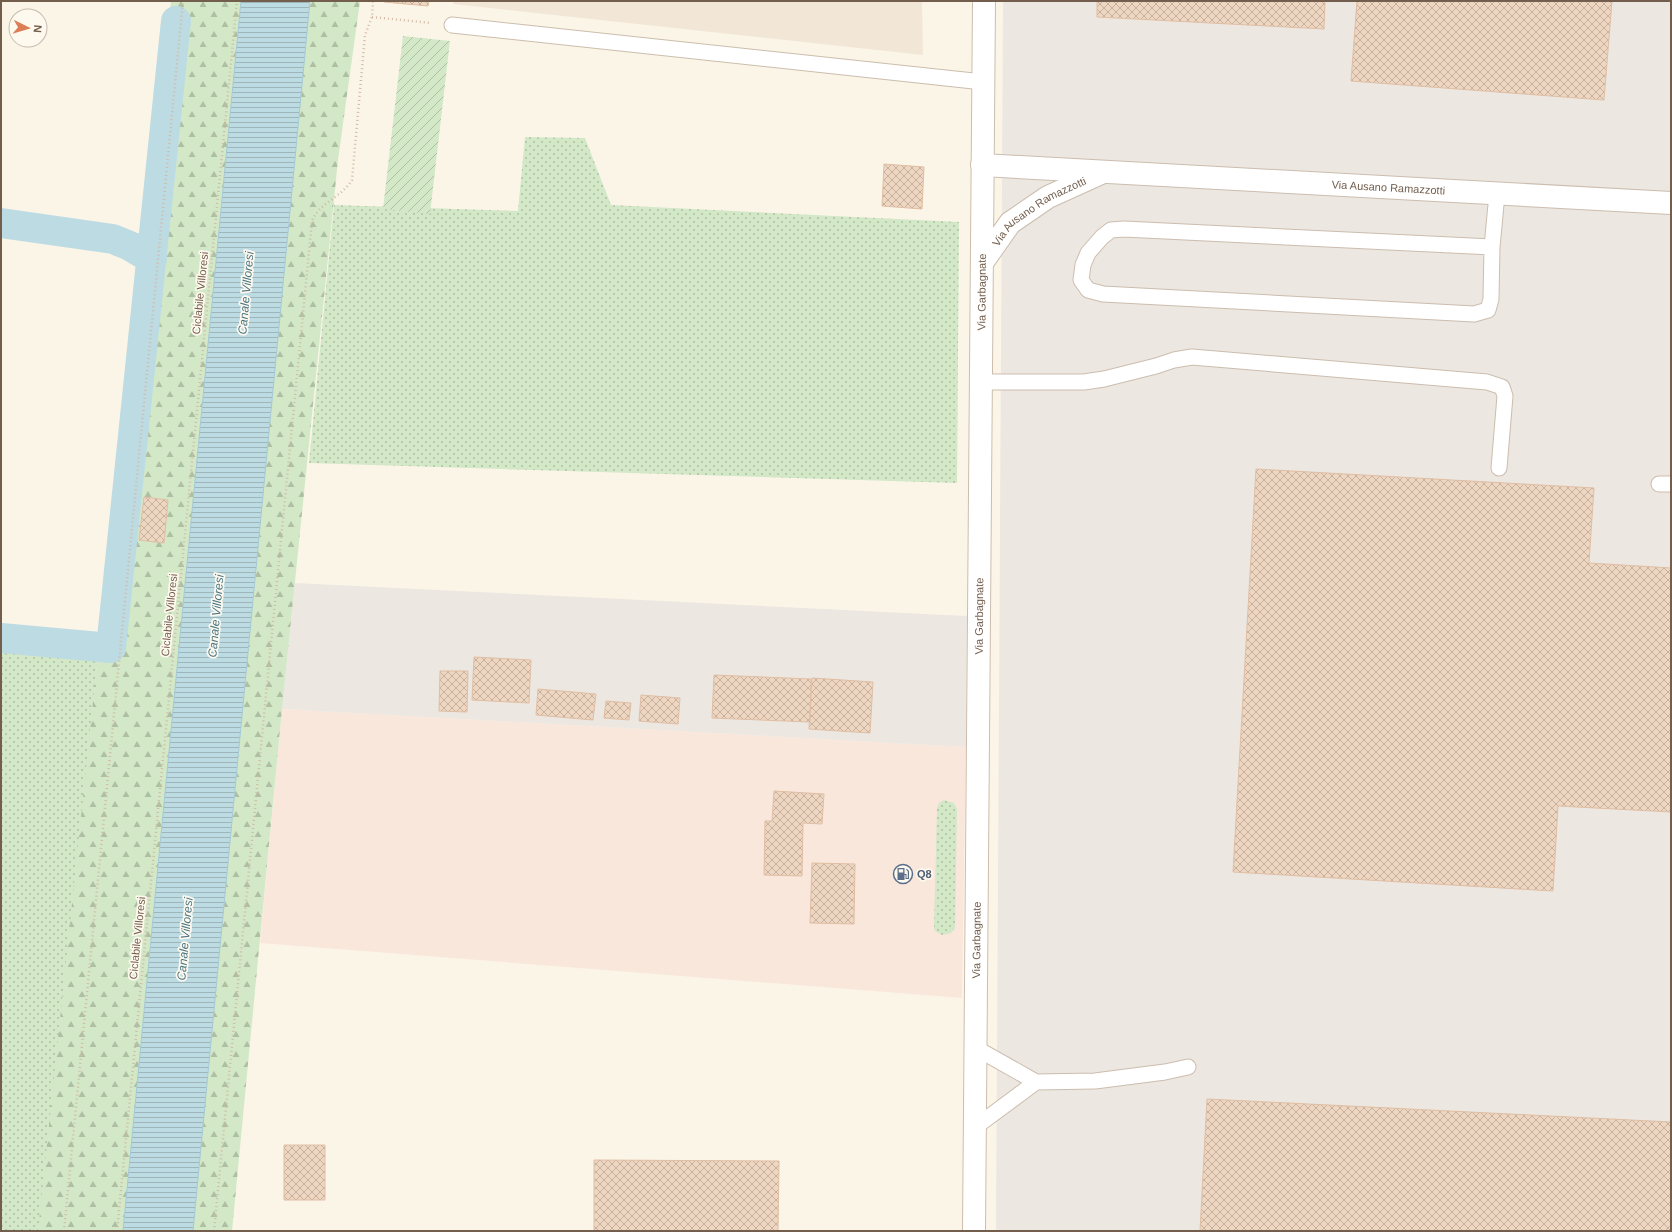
<svg xmlns="http://www.w3.org/2000/svg" width="1672" height="1232" font-family="Arial,sans-serif">
<style>
.residential{fill:#f2e7d6}
.commercial{fill:#fae7dc}
.industrial{fill:#ece7e1}
.grass{fill:url(#grass-dots)}
.forest{fill:url(#forest-firs)}
.garden{fill:url(#garden-furrows)}
.water{fill:url(#water-rules);stroke:#a4c9d4}
.lines{fill:none;stroke-linecap:round;stroke-linejoin:round}
.canal{stroke:#bddbe3;stroke-width:30}
.building{fill:url(#building-cross-hatch);stroke:#e0bea3}
.service-casing{stroke:#ccbdae;stroke-width:17}
.minor-casing{stroke:#ccbdae;stroke-width:24}
.tertiary-casing{stroke:#ccbdae;stroke-width:24}
.path{stroke:#d3baa4;stroke-width:2.5;stroke-dasharray:1 3;stroke-linecap:butt}
.service{stroke:#fff;stroke-width:15}
.minor{stroke:#fff;stroke-width:22}
.tertiary{stroke:#fff;stroke-width:22}
.labels{text-anchor:middle;dominant-baseline:central;stroke-width:3.5;stroke-linejoin:round;paint-order:stroke}
.street-label{font-size:11px;fill:#735e4d;stroke:#fef9ee}
.service-label{font-size:11px;font-weight:bold;fill:#4e5e75;stroke:#fef9ee;text-anchor:start}
.water-label{font-size:12px;font-style:italic;fill:#497685;stroke:#fef9ee}
</style>
<defs>
<pattern id="grass-dots" width="8" height="8" patternUnits="userSpaceOnUse"><rect width="8" height="8" fill="#d2e8c7"/><path d="M2 2h.1M6 6h.1" fill="none" stroke="#afbfa4" stroke-width="1.8" stroke-linecap="round"/></pattern>
<pattern id="forest-firs" width="22" height="20" patternUnits="userSpaceOnUse"><rect width="22" height="20" fill="#d2e8c7"/><path d="M5 1l3.5 6h-7zM16 11l3.5 6h-7z" fill="#afbfa4"/></pattern>
<pattern id="garden-furrows" width="10" height="10" patternUnits="userSpaceOnUse"><rect width="10" height="10" fill="#d2e8c7"/><path d="M-1 1l2-2M0 10L10 0M9 11l2-2" fill="none" stroke="#afbfa4"/></pattern>
<pattern id="water-rules" width="6" height="5" patternUnits="userSpaceOnUse"><rect width="6" height="5" fill="#bddbe3"/><path d="M0 2.5h6" fill="none" stroke="#9eb5ba"/></pattern>
<pattern id="building-cross-hatch" width="8" height="8" patternUnits="userSpaceOnUse"><rect width="8" height="8" fill="#eed6c1"/><path d="M0 0l8 8M0 8l8-8" fill="none" stroke="#c5b19f"/></pattern>
</defs>
<rect width="100%" height="100%" fill="#fbf5e8"/>
<path class="residential" d="M454 1H922L923 55 453 4Z"/>
<path class="commercial" d="M282 709 966 747 962 998 260 943Z"/>
<path class="industrial" d="M1003 1H1671V1231H996Z
M295 583 967 616 966 747 282 709Z"/>
<path class="grass" d="M525 137 585 138 611 205 959 222 957 483 309 463 334 205 518 211Z
M1 625 100 634 42 1231H1Z
M944 800 954 803 957 809 955 928 951 933 942 935 935 931 934 928 937 808 939 803Z"/>
<path class="forest" d="M171 1H241L123 1231H38L100 634Z
M310 1H360L338 160 282 709 232 1231H193Z"/>
<path class="garden" d="M403 36 450 41 430 214 383 209Z"/>
<path class="water" d="M241 1H310L193 1231H123Z"/>
<g class="lines">
<path class="canal" d="M1 223 113 239 130 246 152 259
M1 638 111 648 176 21"/>
</g>
<path class="building" d="M384 1H429L428 6 384 2Z
M1097 1H1325L1324 29 1097 17Z
M1357 1H1612L1604 100 1351 81Z
M884 164 924 167 922 209 882 206Z
M1256 469 1594 488 1589 563 1671 568V812L1558 806 1553 891 1233 872Z
M144 497 168 500 164 543 139 540Z
M474 657 531 660 529 703 472 700Z
M440 671H468L467 712 439 711Z
M714 675 811 679 810 722 712 718Z
M812 678 873 682 870 733 809 729Z
M538 689 596 694 593 720 536 715Z
M641 695 680 698 678 724 639 721Z
M606 701 631 703 629 720 604 718Z
M774 791 824 794 822 824 803 823 802 876 764 875 765 821H772Z
M812 863 855 864 854 924 810 923Z
M1207 1099 1671 1122V1231H1200Z
M284 1145H325V1200H284Z
M594 1160 779 1161 778 1231H594Z"/>
<g class="lines">
<g class="service-casing">
<path id="service" d="M452 25 983 82
M1492 247 1124 229 1111 230 1102 237 1088 253 1083 265 1081 280 1088 290 1103 294 1474 314 1488 310 1491 299 1492 247 1497 194
M980 382H1084L1104 379 1156 366 1174 360 1192 357 1487 382 1502 387 1505 396 1499 468
M1659 484H1671
M974 1047 1036 1082 1095 1081 1165 1072 1188 1067
M974 1128 1036 1082"/>
</g>
<g class="minor-casing">
<g id="minor">
<path id="s1" d="M982 165 1671 203"/>
<path id="s2" d="M982 263 1010 223 1048 197 1101 173"/>
</g>
</g>
<g class="tertiary-casing">
<g id="tertiary">
<path id="s3" d="M974 1231 984 1"/>
</g>
</g>
<path class="path" d="M372 17 431 23
M64 1231 183 1
M117 1231 237 1
M214 1231 312 221C319 203 342 197 352 180L365 35 372 17 373 1"/>
<use href="#service" class="service"/>
<use href="#minor" class="minor"/>
<use href="#tertiary" class="tertiary"/>
</g>
<defs>
<g id="fuel-ring" transform="scale(1)"><circle r="9.5" fill="#fef9ee" stroke="#5c6f8a" stroke-width="1.5"/><path d="M-5.5-6h7V0h2V4h1.3V-2.5L3-4.5l.8-.8L6-3V5H2.5V1h-1V6h-7ZM-4.2-4.7v3.2H.2V-4.7Z" fill="#5c6f8a"/></g>
</defs>
<g fill-rule="evenodd">
<use href="#fuel-ring" x="903" y="874"/>
</g>
<g class="labels">
<g class="street-label">
<text stroke="none"><textPath href="#s1" startOffset="407">Via Ausano Ramazzotti</textPath></text>
<text stroke="none"><textPath href="#s2" startOffset="79">Via Ausano Ramazzotti</textPath></text>
<text stroke="none"><textPath href="#s3" startOffset="939">Via Garbagnate</textPath></text>
<text transform="translate(200 293) rotate(-84)">Ciclabile Villoresi</text>
<text transform="translate(169 615) rotate(-84)">Ciclabile Villoresi</text>
<text stroke="none"><textPath href="#s3" startOffset="615">Via Garbagnate</textPath></text>
<text transform="translate(137 938) rotate(-84)">Ciclabile Villoresi</text>
<text stroke="none"><textPath href="#s3" startOffset="291">Via Garbagnate</textPath></text>
</g>
<g class="service-label">
<text x="917" y="874">Q8</text>
</g>
<g class="water-label">
<text transform="translate(246 293) rotate(-85)">Canale Villoresi</text>
<text transform="translate(216 616) rotate(-85)">Canale Villoresi</text>
<text transform="translate(185 939) rotate(-85)">Canale Villoresi</text>
</g>
</g>
<rect width="1672" height="1232" fill="none" stroke="#735e4d" stroke-width="4"/>
<g transform="translate(28 28) rotate(95)"><circle r="19" fill="#fef9ee" stroke="#c6bbae"/>
<path d="M0-3L7 15L0 10L-7 15Z" fill="#db7e56"/>
<text y="-6" font-size="11" font-weight="bold" text-anchor="middle" fill="#735e4d">N</text>
</g>
</svg>
